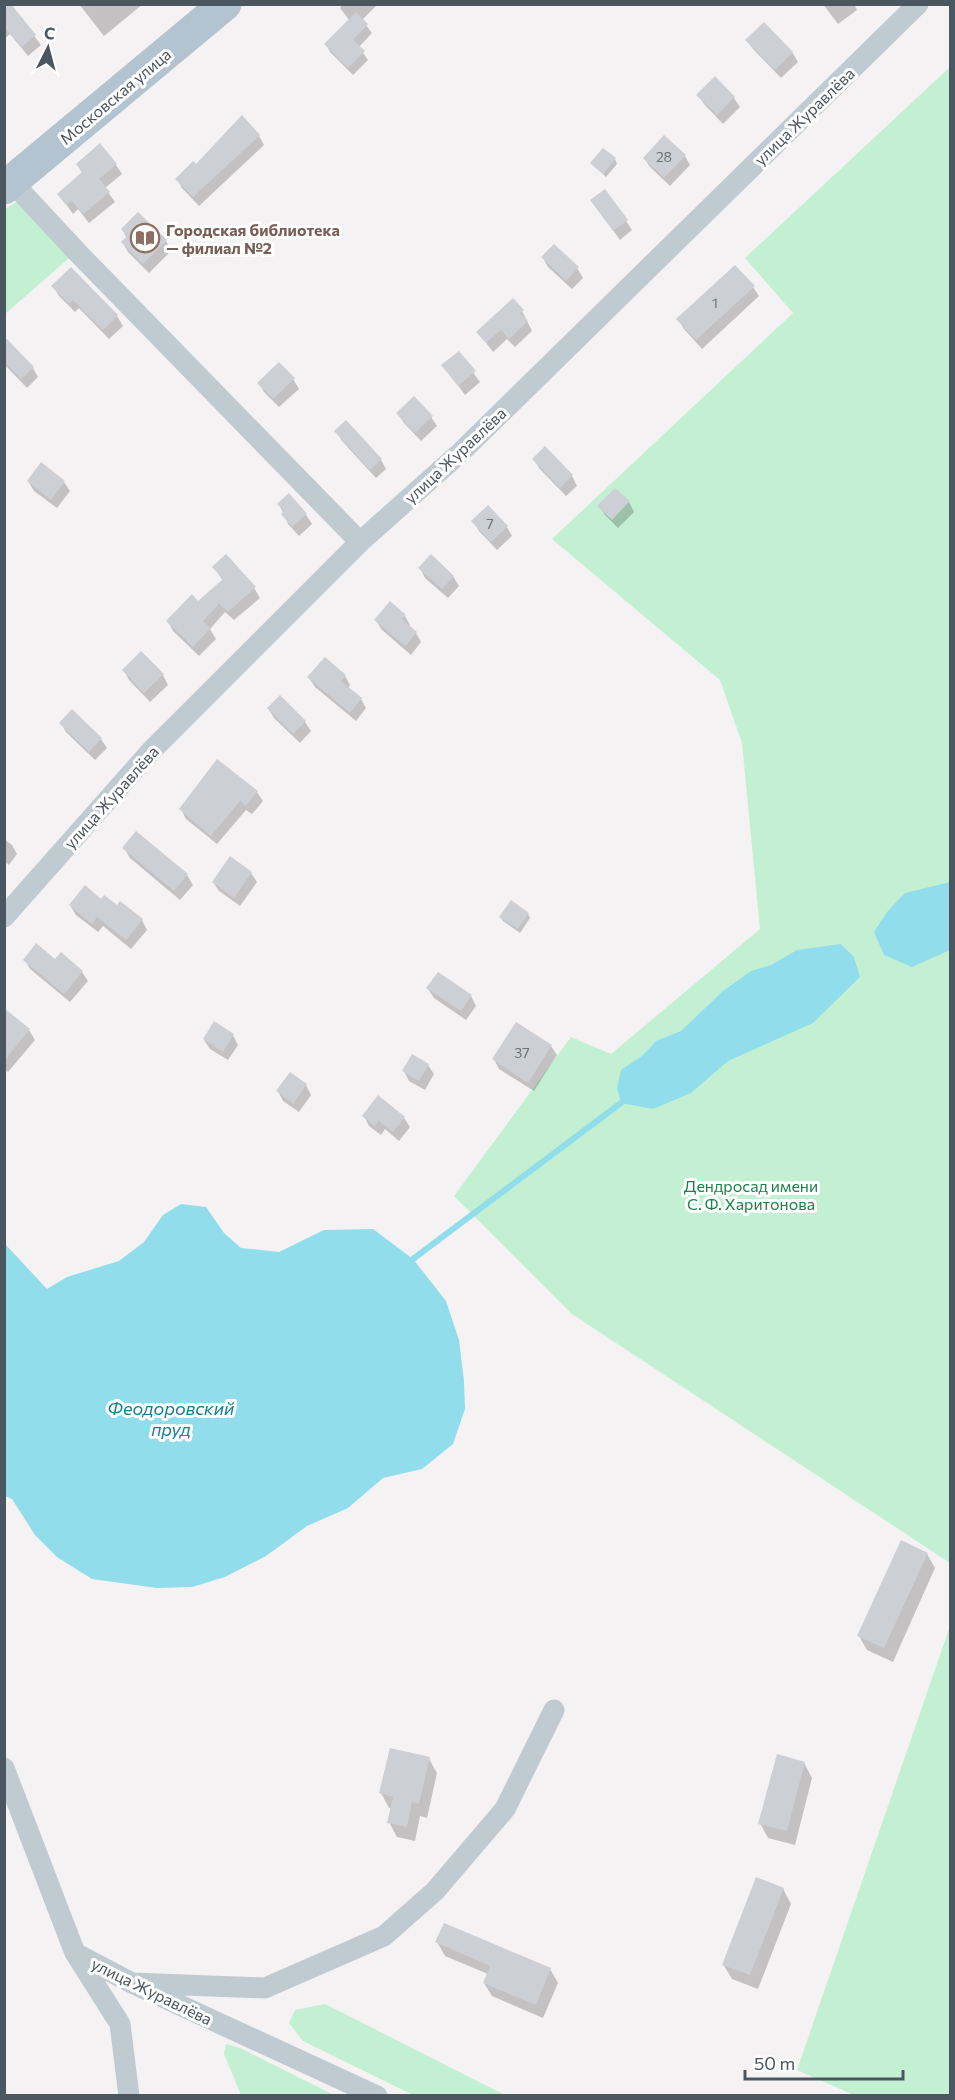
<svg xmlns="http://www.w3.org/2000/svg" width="955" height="2100" font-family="Commissioner,sans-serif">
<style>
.green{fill:#c3f0d2}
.water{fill:#91ddeb}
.shadow{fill:#0003}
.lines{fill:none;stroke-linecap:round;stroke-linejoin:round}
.stream{stroke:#91ddeb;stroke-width:6}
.building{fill:#cccfd4}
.minor{stroke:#c0cad1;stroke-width:21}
.primary{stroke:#b3c3d0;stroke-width:33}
.labels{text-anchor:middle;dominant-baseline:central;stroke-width:6;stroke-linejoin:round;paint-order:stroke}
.number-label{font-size:14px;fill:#6a747d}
.street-label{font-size:16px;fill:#4a5660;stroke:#fff}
.education-label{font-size:16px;font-weight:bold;fill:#785e54;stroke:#fff;text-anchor:start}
.park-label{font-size:16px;fill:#1a8249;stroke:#fff}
.water-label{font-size:18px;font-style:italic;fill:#0f8096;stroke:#fff}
</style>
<rect width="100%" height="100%" fill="#f4f2f2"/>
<path class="green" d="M950 67V1563L572 1314 454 1196 571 1037 611 1054 760 929 742 743 720 680 552 539 793 313 745 258Z
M19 200 76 252 5 314V209Z
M950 1626V2095H854L797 2070Z
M325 2004 505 2095H413L303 2041 289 2023 295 2010Z
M226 2044 240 2048 334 2095H241L224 2054Z"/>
<path class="water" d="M950 882V950L912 967 884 955 874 932 887 912 905 893Z
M841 944 854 957 860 977 813 1023 728 1061 691 1093 653 1109 621 1103 617 1088 621 1070 642 1056 656 1041 681 1031 723 991 751 971 771 965 797 950Z
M181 1204 206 1207 224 1233 241 1248 279 1252 324 1230 373 1229 413 1259 446 1301 459 1340 464 1381 465 1409 453 1444 422 1469 383 1478 348 1508 307 1526 266 1556 225 1577 192 1587 157 1588 92 1579 57 1557 35 1535 12 1499 5 1496V1244L47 1289 67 1277 119 1261 144 1242 163 1215Z"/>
<path class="shadow" d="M4 4H10L41 45 28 56 10 34 4 39Z
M79 4H143L104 36Z
M343 4H378L362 20 372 33 359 47 368 60 353 75 330 52 326 44 350 21 340 8Z
M823 4H854L857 10 838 24Z
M747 40 792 52 798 62 781 78 753 49Z
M698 95 734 98 740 107 723 124 704 104Z
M259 136 264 145 199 206 182 188 177 179 196 166Z
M685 156 690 165 670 186 650 167 644 158Z
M615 159 617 164 606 177 592 164Z
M77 164 116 165 122 174 105 188 115 202 89 223 78 209 73 214 59 194 83 174Z
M592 201 626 221 632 230 620 240Z
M122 229 166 241 171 251 149 273 128 252 123 243 127 238Z
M543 258 577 268 583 278 572 289 548 267Z
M71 269 117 316 123 326 109 339 79 308 75 312 59 296 53 286Z
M753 287 759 296 702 349 684 329 678 319Z
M522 311 532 331 515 347 507 339 493 352 478 332Z
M5 338 33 368 38 377 27 388 4 364Z
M459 353 480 382 465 395 443 365Z
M293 379 299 389 279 407 264 392 259 383Z
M398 414 431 417 437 426 421 441 404 423Z
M336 431 381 460 386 469 376 478 342 441Z
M534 459 572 476 577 486 566 496 539 468Z
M28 481 64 482 70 491 57 508 34 491Z
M629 502 634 512 618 528 605 515 599 506Z
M279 504 306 515 312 524 299 536 288 524Z
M473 521 507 527 512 536 497 550 479 531Z
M214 567 254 588 260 598 234 620 225 612 210 629 216 639 199 656 173 631 168 621 198 603 223 581Z
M420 568 453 576 459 586 448 598 425 578Z
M405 616 410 625 408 627 416 633 421 642 411 655 381 629 376 620Z
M141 653 163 675 168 685 150 702 129 680 124 670Z
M345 676 350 685 348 688 361 699 366 708 356 721 315 687 309 678Z
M280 697 305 722 311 731 300 743 274 718 268 708Z
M61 723 101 739 107 748 95 760 66 732Z
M257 792 263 801 252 814 246 810 217 844 186 819 181 809Z
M137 833 187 875 193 885 180 900 130 858 124 848Z
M4 839 12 845 17 854 9 865 4 861Z
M251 873 257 882 240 906 219 891 213 882Z
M102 901 142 920 147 930 131 949 103 926 98 932 76 915 70 905Z
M528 914 530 918 520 933 503 921 501 917Z
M25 960 56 961 82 972 88 981 70 1002 30 969Z
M428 989 471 996 476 1006 466 1020 434 998Z
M4 1010 29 1030 35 1040 8 1072 4 1069Z
M233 1035 238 1045 228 1060 210 1049 204 1040Z
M551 1046 557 1055 534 1091 499 1069 494 1059Z
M428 1065 434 1074 425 1090 409 1081 404 1071Z
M306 1085 311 1095 299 1112 283 1101 278 1091Z
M364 1116 404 1118 410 1127 399 1141 385 1129 381 1135 369 1126Z
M927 1554 935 1568 893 1662 867 1650 859 1636Z
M429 1759 437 1773 427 1818 420 1816 415 1841 397 1837 389 1822 392 1808H389L381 1793Z
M804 1763 812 1778 795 1845 768 1838 760 1823Z
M783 1889 791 1904 758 1989 732 1979 723 1964Z
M437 1942 550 1969 558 1983 543 2018 492 1996 484 1983 488 1974 445 1956Z"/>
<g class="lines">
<path class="stream" d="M413 1259 621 1103"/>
</g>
<path class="building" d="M4 4H11L36 35 22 47 4 27Z
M356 12 368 24 353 40 365 51 348 68 324 44Z
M764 22 793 52 775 70 745 40Z
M715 76 735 97 717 115 696 95Z
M242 115 260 135 193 197 175 179 193 161 196 164Z
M664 135 686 155 664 178 643 158Z
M100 143 117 164 99 179 110 192 83 214 72 201 77 197 66 205 57 194 82 172 76 164Z
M603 148 616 158 603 174 590 163Z
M605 189 628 220 613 231 590 200Z
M138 212 167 240 143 264 121 242 127 236 121 229Z
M554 244 579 267 566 281 541 257Z
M735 265 755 286 696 340 676 319Z
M71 267 118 315 103 330 73 300 69 304 51 286Z
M513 298 524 310 520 313 528 321 509 339 501 330 486 343 476 332Z
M4 336 34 367 21 379 4 362Z
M459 351 476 371 458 386 441 365Z
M279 362 295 378 273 399 257 383Z
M414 396 433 416 415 433 396 413Z
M346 420 382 459 370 470 334 431Z
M545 446 573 475 560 488 532 459Z
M41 462 65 481 51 500 27 481Z
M615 488 630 501 612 520 597 506Z
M289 493 307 514 292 527 281 514 284 511 277 504Z
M488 505 508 526 491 542 471 521Z
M226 554 256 587 228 612 219 604 203 621 211 628 193 647 166 621 192 594 198 601 223 579 212 567Z
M431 554 454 576 442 589 418 568Z
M390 601 406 615 402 619 417 632 405 646 374 620Z
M141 651 164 674 144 693 122 670Z
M325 657 346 675 341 681 362 698 350 713 307 677Z
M280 695 306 721 293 734 267 708Z
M72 709 102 738 89 752 59 723Z
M217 759 258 791 246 806 240 801 211 836 179 809Z
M136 831 188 874 174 891 122 848Z
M230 856 252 872 234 898 212 882Z
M85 885 101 899 104 895 117 905 120 901 143 919 126 940 97 917 92 924 69 905Z
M511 900 529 913 518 929 499 917Z
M36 943 55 959 61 952 83 971 64 994 23 960Z
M438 972 472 995 461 1011 426 988Z
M4 1008 30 1029 4 1061Z
M214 1021 234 1034 223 1052 203 1039Z
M516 1022 552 1045 528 1083 492 1059Z
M412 1054 429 1064 419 1081 402 1071Z
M290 1072 307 1084 293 1104 276 1091Z
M378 1095 405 1117 393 1132 379 1121 375 1126 362 1116Z
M901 1540 928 1553 884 1648 857 1636Z
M390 1748 430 1757 419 1804 412 1802 407 1827 387 1823 393 1797 379 1793Z
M777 1754 805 1762 787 1831 758 1824Z
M756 1877 784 1888 750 1975 722 1965Z
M444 1923 551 1968 536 2005 483 1983 490 1966 435 1942Z"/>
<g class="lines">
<path class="minor" d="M12 182 77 252 360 542
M4 917 151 751 360 542 461 452 918 4
M4 1768 75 1953 132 1983 377 2096
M77 1956 120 2024 129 2096
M132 1983 265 1988 384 1936 435 1891 505 1809 554 1710"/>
<path class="primary" d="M4 188 225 4"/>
</g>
<defs>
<g id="library-ring" transform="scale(1.5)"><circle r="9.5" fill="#fff" stroke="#8d6e63" stroke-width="1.5"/><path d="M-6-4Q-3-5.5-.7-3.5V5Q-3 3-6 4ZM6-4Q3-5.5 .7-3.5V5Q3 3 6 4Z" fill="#8d6e63"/></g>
</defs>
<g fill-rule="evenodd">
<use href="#library-ring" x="145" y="238"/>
</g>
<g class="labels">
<g class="number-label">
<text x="664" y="156">28</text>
<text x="715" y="302">1</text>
<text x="490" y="523">7</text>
<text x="522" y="1052">37</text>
</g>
<g class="street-label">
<text transform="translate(115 96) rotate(-40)">Московская улица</text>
<text transform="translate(804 116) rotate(-44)">улица Журавлёва</text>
<text transform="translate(455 455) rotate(-43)">улица Журавлёва</text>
<text transform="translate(111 797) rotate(-48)">улица Журавлёва</text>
<text transform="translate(152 1991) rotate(26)">улица Журавлёва</text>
</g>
<g class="education-label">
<text x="166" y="229">Городская библиотека<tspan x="166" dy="18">— филиал №2</tspan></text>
</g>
<g class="park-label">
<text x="751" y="1185">Дендросад имени<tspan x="751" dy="18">С. Ф. Харитонова</tspan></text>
</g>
<g class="water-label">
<text x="171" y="1408">Феодоровский<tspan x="171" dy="21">пруд</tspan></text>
</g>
</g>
<rect width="955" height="2100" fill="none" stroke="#4a5660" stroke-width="12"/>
<g transform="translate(48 48) rotate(6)" stroke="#ffffff" stroke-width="4.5" paint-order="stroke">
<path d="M0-4.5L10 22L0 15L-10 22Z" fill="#4a5660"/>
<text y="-9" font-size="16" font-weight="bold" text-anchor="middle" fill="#4a5660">С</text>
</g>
<path d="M745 2070v9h158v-9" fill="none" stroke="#4a5660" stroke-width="3"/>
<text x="754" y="2070" font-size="18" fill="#4a5660" stroke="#ffffff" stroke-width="4.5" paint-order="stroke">50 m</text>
</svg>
